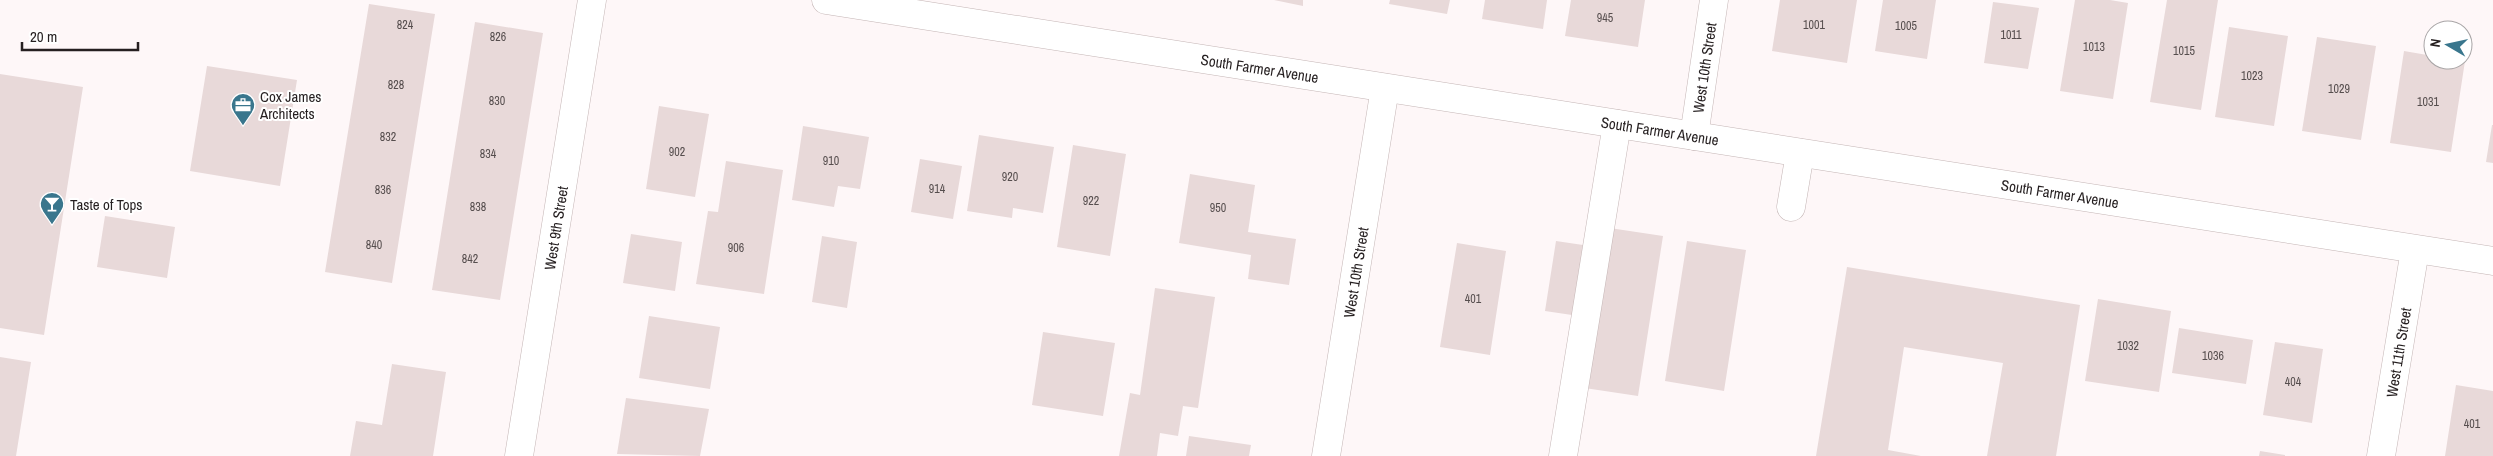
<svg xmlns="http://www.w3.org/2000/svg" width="2493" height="456" font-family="'Archivo Narrow',sans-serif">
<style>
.building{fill:#e8d9d9}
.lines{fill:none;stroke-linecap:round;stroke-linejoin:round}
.minor-casing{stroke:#c4b5b5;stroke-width:29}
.minor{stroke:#fff;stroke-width:28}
.labels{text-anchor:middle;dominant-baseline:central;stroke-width:4;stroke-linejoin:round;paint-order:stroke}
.number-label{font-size:12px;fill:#564e4e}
.street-label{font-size:15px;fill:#251f20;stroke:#fff}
.poi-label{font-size:15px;fill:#251f20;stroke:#fff;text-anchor:start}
</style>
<rect width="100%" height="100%" fill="#fef7f8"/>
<path class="building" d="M1274 0H1303V6Z
M1390 0H1450L1447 14 1389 4Z
M1485 0H1547L1543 29 1482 19Z
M1571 0H1645L1638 47 1565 36Z
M1780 0H1857L1847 63 1772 51Z
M1883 0H1936L1927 59 1875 51Z
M2075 0H2110L2128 3 2113 99 2060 91Z
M2167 0H2218L2201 110 2150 102Z
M1993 2 2039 8 2028 69 1984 63Z
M369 4 435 14 392 283 325 272Z
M475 22 543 33 500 300 432 290Z
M2229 27 2288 36 2274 126 2215 117Z
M2317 37 2376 46 2361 140 2302 131Z
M2404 51 2433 56V60L2465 61 2451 152 2390 143Z
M207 66 297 80 280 186 190 171Z
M0 74 83 87 44 335 0 328Z
M659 106 709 114 695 197 646 189Z
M2492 125H2493V163L2486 162Z
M803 126 869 137 860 189 838 186 834 207 792 200Z
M979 135 1054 147 1043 213 1013 208 1012 218 967 211Z
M1073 145 1126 154 1110 256 1057 247Z
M920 159 962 166 953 219 911 212Z
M726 161 783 170 764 294 696 284 708 211 718 212Z
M1190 174 1255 185 1248 232 1296 239 1289 285 1248 279 1251 255 1179 243Z
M105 216 175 227 167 278 97 267Z
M1603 227 1663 236 1638 396 1578 387Z
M631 234 682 242 675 291 623 283Z
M822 236 857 242 847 308 812 302Z
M1556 241 1583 245 1572 315 1545 311Z
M1687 241 1746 250 1724 391 1665 381Z
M1457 243 1506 251 1490 355 1440 347Z
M1847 267 2080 305 2056 456H1987L2003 363 1904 347 1888 450 1921 456H1816Z
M1155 288 1215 297 1198 408 1183 406 1178 436 1160 433 1157 456H1119L1130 393 1140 395Z
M2098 299 2171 311 2159 392 2085 381Z
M649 316 720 327 710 389 639 378Z
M2179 328 2253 340 2246 384 2172 373Z
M1043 332 1115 343 1103 416 1032 405Z
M2275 342 2323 349 2312 423 2263 415Z
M0 357 31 362 16 456H0Z
M392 364 446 372 433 456H350L356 421 382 425Z
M2456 385 2493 391V456H2445Z
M626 398 709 409 700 456 617 454Z
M1189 436 1251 445 1249 456H1186Z
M2260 451 2285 455V456H2259Z"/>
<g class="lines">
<g class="minor-casing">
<g id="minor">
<path id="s1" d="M826 0 2493 261"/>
<path id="s2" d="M1694 136 1714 0"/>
<path d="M1791 207 1800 153"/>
<path id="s3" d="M519 456 592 0"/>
<path id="s4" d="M1326 456 1385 88"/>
<path d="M1563 456 1617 124"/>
<path id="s5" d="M2381 456 2415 250"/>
</g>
</g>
<use href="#minor" class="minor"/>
</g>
<defs>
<g id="office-pin" transform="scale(1.25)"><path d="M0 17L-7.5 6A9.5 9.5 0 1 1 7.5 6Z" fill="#39768d" stroke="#fff"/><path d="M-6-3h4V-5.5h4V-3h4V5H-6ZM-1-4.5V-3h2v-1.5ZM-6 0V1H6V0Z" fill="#fff"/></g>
<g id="bar-pin" transform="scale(1.25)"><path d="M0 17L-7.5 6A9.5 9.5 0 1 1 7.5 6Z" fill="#39768d" stroke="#fff"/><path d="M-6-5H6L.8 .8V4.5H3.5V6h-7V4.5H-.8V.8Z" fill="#fff"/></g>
</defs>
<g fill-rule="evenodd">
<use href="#office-pin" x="243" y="105"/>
<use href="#bar-pin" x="52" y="204"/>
</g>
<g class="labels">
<g class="number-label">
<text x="1605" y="18">945</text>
<text x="405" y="25">824</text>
<text x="1814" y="25">1001</text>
<text x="1906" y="26">1005</text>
<text x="2011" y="35">1011</text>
<text x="498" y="37">826</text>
<text x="2094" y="47">1013</text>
<text x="2184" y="51">1015</text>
<text x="2252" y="76">1023</text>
<text x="396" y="85">828</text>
<text x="2339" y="89">1029</text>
<text x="497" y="101">830</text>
<text x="2428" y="102">1031</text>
<text x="388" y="137">832</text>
<text x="677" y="152">902</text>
<text x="488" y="154">834</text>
<text x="831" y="161">910</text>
<text x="1010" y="177">920</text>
<text x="937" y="189">914</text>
<text x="383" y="190">836</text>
<text x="1091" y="201">922</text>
<text x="478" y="207">838</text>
<text x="1218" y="208">950</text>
<text x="374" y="245">840</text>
<text x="736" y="248">906</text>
<text x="470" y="259">842</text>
<text x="1473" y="299">401</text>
<text x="2128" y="346">1032</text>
<text x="2213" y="356">1036</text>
<text x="2293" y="382">404</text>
<text x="2472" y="424">401</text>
</g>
<g class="street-label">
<text stroke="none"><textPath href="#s1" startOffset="439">South Farmer Avenue</textPath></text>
<text stroke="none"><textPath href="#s2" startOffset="69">West 10th Street</textPath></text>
<text stroke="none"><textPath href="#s1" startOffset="844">South Farmer Avenue</textPath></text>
<text stroke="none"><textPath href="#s1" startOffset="1249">South Farmer Avenue</textPath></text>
<text stroke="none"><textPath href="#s3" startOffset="231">West 9th Street</textPath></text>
<text stroke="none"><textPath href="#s4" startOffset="186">West 10th Street</textPath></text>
<text stroke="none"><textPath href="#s5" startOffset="105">West 11th Street</textPath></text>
</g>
<g class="poi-label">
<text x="260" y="96">Cox James<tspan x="260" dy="17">Architects</tspan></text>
<text x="70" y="204">Taste of Tops</text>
</g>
</g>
<g transform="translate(2448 45) rotate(279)"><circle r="24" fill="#ffffff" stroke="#a8a5a6"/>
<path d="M0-4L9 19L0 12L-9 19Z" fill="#39768d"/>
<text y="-8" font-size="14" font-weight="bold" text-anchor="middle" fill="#251f20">N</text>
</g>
<path d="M22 42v8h116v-8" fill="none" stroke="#251f20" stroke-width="2.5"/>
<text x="30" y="42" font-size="15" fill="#251f20" stroke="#ffffff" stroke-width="4" paint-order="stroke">20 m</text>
</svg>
